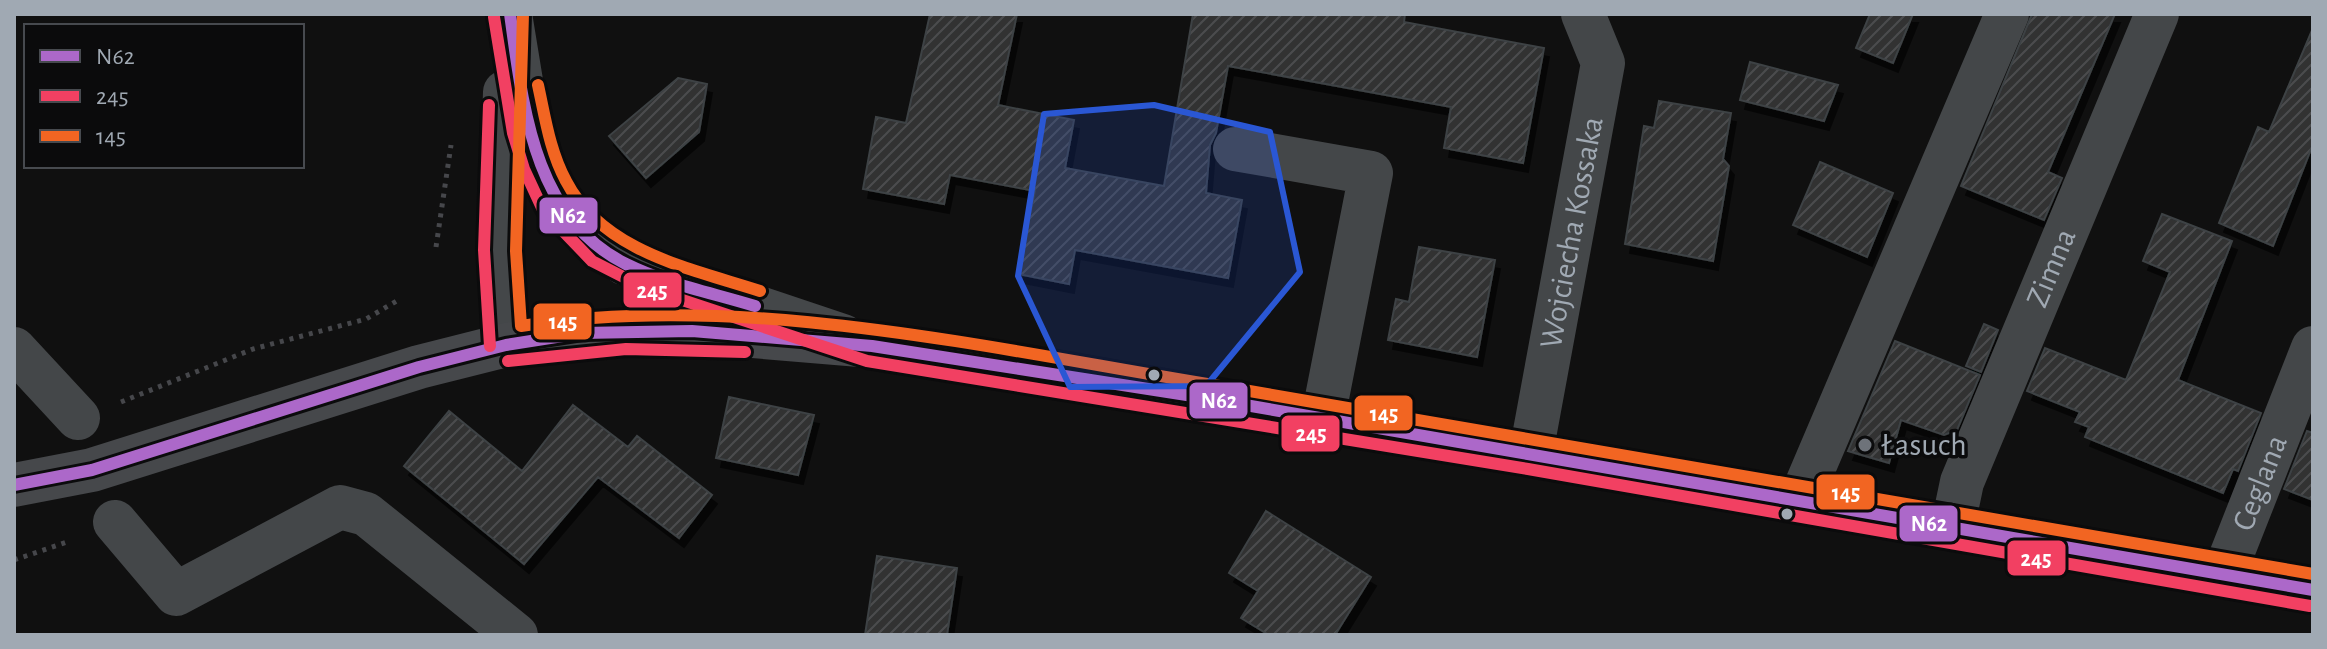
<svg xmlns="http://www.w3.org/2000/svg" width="2327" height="649" font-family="'Alegreya Sans',sans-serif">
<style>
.building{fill:url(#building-hatch);stroke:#3e4244;stroke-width:2;filter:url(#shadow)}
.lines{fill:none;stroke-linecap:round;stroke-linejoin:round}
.path{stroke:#46474b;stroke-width:5;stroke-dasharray:4 6;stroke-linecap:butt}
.minor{stroke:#444749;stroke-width:44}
.major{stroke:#46484b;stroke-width:44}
.bus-1-casing{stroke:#0b0b0c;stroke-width:18}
.bus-2-casing{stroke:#0b0b0c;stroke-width:18}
.bus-3-casing{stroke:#0b0b0c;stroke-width:18}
.bus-1{stroke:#ac68c9;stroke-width:12}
.bus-2{stroke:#f24062;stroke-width:12}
.bus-3{stroke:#f26522;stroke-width:12}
.marked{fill:#2a57d4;fill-opacity:0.2;stroke:#2a57d4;stroke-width:6;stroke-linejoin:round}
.bus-dot{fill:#a0a9b3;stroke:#0b0b0c;stroke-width:3}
.poi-dot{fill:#6e737a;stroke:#0b0b0c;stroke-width:3}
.labels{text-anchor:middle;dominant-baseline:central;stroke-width:7;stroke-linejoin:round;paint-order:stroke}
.street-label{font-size:32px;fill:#a0a9b3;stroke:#0b0b0c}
.poi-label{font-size:32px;fill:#a0a9b3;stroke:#0b0b0c;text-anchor:start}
.line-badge{stroke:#0b0b0c;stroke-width:3}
.badge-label{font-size:22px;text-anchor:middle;font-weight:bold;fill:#fff}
</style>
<defs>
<pattern id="building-hatch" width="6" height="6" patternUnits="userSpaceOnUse" patternTransform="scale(2)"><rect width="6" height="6" fill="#303133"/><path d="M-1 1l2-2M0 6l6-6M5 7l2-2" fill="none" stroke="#4b4c4e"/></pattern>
<filter id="shadow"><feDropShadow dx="5" dy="9" stdDeviation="0" flood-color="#0009"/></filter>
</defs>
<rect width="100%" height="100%" fill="#101010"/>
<path class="building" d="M930 14H1017L998 105 1074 120 1065 168 1164 186 1193 14H1405L1404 22 1544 48 1523 163 1444 148 1451 107 1228 66 1216 133 1210 145 1206 193 1242 200 1228 278 1075 250 1069 284 1018 274 1035 191 950 175 944 204 863 189 876 117 906 123Z
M1870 14H1913L1893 63 1856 48Z
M2032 14H2115L2048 172 2062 178 2044 220 1961 186Z
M2313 28V144L2273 246 2219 223 2258 127 2269 132Z
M1750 62 1838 85 1824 121 1740 100Z
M678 78 707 84 699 132 646 178 609 136Z
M1659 101 1731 113 1723 159 1729 166 1713 261 1625 244 1644 126 1654 128Z
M1820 162 1893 193 1867 257 1793 225Z
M2162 214 2232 241 2178 380 2261 413 2238 471 2233 469 2223 493 2085 437 2089 427 2075 422 2080 412 2027 391 2045 348 2126 380 2170 272 2143 261Z
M1419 247 1495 260 1477 357 1388 340 1396 299 1409 302Z
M1984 324 1998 330 1981 372 1966 366Z
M1895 341 1980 375 1957 430 1944 435 1901 420 1889 463 1848 451Z
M729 397 814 415 798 475 716 458Z
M573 405 628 447 637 436 712 495 679 538 598 477 524 564 404 466 449 411 522 471Z
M2307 431 2313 433V500L2284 489Z
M1266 511 1371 577 1335 635H1269L1241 618 1258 591 1229 573Z
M877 556 957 568 947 635H865Z"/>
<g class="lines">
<path class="path" d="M436 247 451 145
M121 402 253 349 366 319 400 299
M14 560 70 541"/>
<g class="minor">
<path d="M510 14 529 130 539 163 555 200 584 232 624 263 843 336"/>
<path d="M505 92 500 251 506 345"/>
<path d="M1235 149 1371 173 1323 418"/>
<path d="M14 349 78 418"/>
<path id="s1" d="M1531 453 1603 63 1583 14"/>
<path d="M1800 500 2007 14"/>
<path d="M115 522 176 594 340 507 366 514 516 635"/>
<path id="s2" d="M1953 525 1962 482 2157 14"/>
<path id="s3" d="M2224 574 2313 348"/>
</g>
<path class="major" d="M14 485 92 470 419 367 506 345 582 333 692 331 872 346 1193 396 2313 590"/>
<g class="bus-1-casing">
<path id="bus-1" d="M510 14C523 106 533 218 626 264 666 284 713 293 755 306
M14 485 92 470 419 367 506 345 582 333 692 331 872 346 1193 396 2313 590"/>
</g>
<g class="bus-2-casing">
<path id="bus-2" d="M494 17 513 133 524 169 543 210 592 261 643 287 867 361 1528 469 2310 606
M489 105 484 250 490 346
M508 361 626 349 745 352"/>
</g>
<g class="bus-3-casing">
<path id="bus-3" d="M523 14 516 251 521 326C749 290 1000 351 1226 387 1589 446 1951 510 2313 574
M538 85C545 117 550 152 566 181 603 252 689 268 760 291"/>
</g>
<use href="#bus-1" class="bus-1"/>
<use href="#bus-2" class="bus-2"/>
<use href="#bus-3" class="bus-3"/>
</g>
<path class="marked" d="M1154 105 1270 132 1300 272 1206 386 1070 387 1018 276 1044 114Z"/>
<g class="bus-dot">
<circle cx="1154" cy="375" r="7"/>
<circle cx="1787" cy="514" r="7"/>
</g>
<circle class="poi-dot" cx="1865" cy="445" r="8"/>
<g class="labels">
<g class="street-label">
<text stroke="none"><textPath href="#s1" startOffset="224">Wojciecha Kossaka</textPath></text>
<text stroke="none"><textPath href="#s2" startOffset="276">Zimna</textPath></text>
<text stroke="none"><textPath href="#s3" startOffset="98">Ceglana</textPath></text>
</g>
<g class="poi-label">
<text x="1881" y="445">Łasuch</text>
</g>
</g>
<g class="line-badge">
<rect x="538" y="196" width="61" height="39" rx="8" fill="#ac68c9"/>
<rect x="622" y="271" width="61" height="38" rx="8" fill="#f24062"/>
<rect x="532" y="302" width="61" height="39" rx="8" fill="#f26522"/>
<rect x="1188" y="381" width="61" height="39" rx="8" fill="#ac68c9"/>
<rect x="1353" y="394" width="61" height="38" rx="8" fill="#f26522"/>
<rect x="1280" y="414" width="61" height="39" rx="8" fill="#f24062"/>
<rect x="1815" y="473" width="61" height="38" rx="8" fill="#f26522"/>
<rect x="1898" y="504" width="61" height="39" rx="8" fill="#ac68c9"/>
<rect x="2006" y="539" width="61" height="38" rx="8" fill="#f24062"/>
</g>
<g class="badge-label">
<text x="568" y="223">N62</text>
<text x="652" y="298">245</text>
<text x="563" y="329">145</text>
<text x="1219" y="408">N62</text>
<text x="1384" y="421">145</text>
<text x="1311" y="441">245</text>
<text x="1846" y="500">145</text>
<text x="1929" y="531">N62</text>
<text x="2036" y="566">245</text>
</g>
<rect width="2327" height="649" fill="none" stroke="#a0a9b3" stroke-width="32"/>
<rect x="24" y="24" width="280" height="144" fill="#0b0b0c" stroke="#474a4f" stroke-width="2"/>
<rect x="40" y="50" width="40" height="12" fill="#ac68c9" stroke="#474a4f" stroke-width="2"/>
<text x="96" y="64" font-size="24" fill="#a0a9b3">N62</text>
<rect x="40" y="90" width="40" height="12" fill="#f24062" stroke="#474a4f" stroke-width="2"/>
<text x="96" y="104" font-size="24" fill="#a0a9b3">245</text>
<rect x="40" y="130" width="40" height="12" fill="#f26522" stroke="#474a4f" stroke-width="2"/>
<text x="96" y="144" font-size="24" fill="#a0a9b3">145</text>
</svg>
